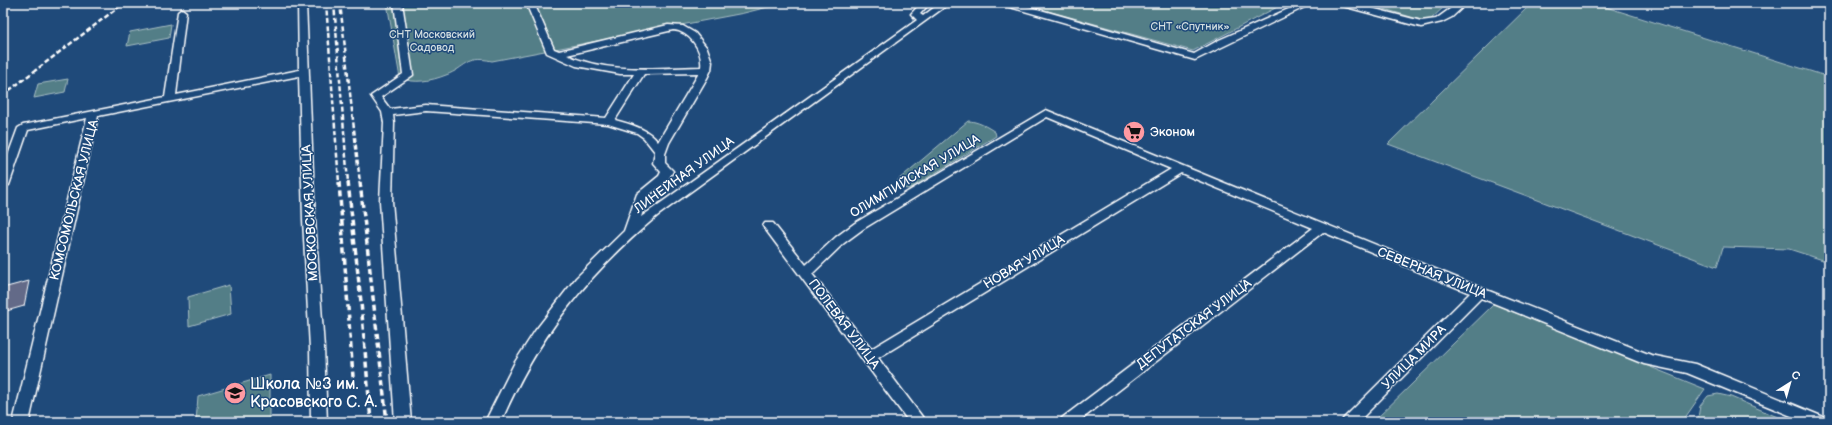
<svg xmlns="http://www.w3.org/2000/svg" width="1832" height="425" font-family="'Balsamiq Sans',sans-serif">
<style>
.green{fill:#527e87;stroke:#a8bec3}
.building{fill:#636a88;stroke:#fff}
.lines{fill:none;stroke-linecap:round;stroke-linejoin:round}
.street-casing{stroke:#fff;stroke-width:3}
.street{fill:#1f4a7a;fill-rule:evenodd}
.rail-far1{stroke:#fff;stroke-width:2.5;stroke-dasharray:5 2.5;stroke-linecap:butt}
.rail{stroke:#fff;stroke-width:3.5;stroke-dasharray:6 3.5;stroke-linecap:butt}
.labels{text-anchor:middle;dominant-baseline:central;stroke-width:3;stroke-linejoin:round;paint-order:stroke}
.far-park-label{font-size:11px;fill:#d4dfe1;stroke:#1f4a7a}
.poi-label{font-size:13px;fill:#fff;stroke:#1f4a7a;text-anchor:start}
.street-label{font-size:13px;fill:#fff;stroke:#1f4a7a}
.near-poi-label{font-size:16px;fill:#fff;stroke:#1f4a7a;text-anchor:start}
</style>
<rect width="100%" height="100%" fill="#1f4a7a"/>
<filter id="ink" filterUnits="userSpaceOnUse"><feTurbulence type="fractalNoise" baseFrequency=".025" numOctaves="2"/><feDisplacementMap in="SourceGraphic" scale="8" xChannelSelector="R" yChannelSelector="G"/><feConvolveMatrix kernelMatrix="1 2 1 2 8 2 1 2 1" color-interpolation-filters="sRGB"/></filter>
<g filter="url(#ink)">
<path class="green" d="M387 3H784L744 13 492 61C466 55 466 68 446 75 431 81 414 84 400 78Z
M1019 3H1285L1193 51Z
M1364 3H1448L1428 22Z
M1532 3H1593L1829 77V262L1789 249 1723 247 1717 267 1388 144Z
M171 24 169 38 127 46 130 32Z
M68 79 65 92 34 98 38 84Z
M968 121C977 121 988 127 995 132L996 136 909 189 901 188 897 184 898 180Z
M229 285 231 314 189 326 188 297Z
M1494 304 1705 389 1682 422H1373Z
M270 375V422H196L198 396Z
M1718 394 1731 397 1789 422H1700L1698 418 1700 406 1708 396Z"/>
<path class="building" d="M29 281 24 306 3 312V288Z"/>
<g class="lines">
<g class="street-casing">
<path id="street" d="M298 3H306L315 220 324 348 327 422H311L310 348 303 220 299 76 98 116 29 422H13L87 118 28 130 9 185 3 188V169L18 128 23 125 165 97 178 12 182 9 186 12 176 95 299 70Z
M394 3H402L413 75 381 97 390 109 426 105 606 118 634 74H620L576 66 547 53 526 3H534L554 49 559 51 668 25 683 26 695 33 707 48 712 62 711 70 707 78 669 143 665 154V163L673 171 668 180 648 196 641 217 917 20 911 14 921 3H930L920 14 923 16 940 3H950L657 216C586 276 538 336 501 422H485L515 362 535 331 576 278 624 231 637 194 659 176 661 172 653 163 655 152 644 138 637 133 608 124 426 111 393 115 394 123 392 201 411 422H395L380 201 384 123 382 112 371 96 403 74ZM673 30C690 31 703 51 701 67 657 68 608 74 567 55ZM699 73 658 142C647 128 632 125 615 120L644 74Z
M1002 3H1016L1194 54 1219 40 1302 3H1313L1195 60 1003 5Z
M1338 3H1352L1421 21 1436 19 1458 3H1467L1452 17 1442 22 1421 27 1339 5Z
M1046 110 1484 289 1651 355 1695 364 1826 418 1829 422H1806L1687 373 1644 364 1481 298 1358 422H1341L1344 418 1470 293 1323 232 1078 422H1059L1062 418 1313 228 1181 173 878 358 926 422H909L763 226 765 223H773L806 265 836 237 855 223ZM1047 117 1171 169 871 349 812 274 844 243 863 229Z"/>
</g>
<use href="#street" class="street"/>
<path class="rail-far1" d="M326 3 339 183
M334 3 348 183
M340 3 360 183
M3 95 124 3"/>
<path class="rail" d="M339 182 353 377
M348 182 361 302 371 422
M360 182 387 422"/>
</g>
</g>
<defs>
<g id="supermarket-disc" transform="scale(1.15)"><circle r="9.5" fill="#ff9aa2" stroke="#1f4a7a"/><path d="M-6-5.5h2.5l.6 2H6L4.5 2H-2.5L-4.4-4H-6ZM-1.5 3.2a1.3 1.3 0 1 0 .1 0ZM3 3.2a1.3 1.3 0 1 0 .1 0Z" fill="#111"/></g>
<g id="school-disc" transform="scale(1.15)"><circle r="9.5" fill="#ff9aa2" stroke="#1f4a7a"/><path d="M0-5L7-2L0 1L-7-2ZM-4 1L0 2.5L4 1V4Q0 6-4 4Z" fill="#111"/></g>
</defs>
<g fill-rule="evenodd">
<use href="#supermarket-disc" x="1134" y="132"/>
<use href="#school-disc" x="235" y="393"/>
</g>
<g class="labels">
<g class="far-park-label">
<text x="1190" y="26">СНТ «Спутник»</text>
<text x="432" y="34">СНТ Московский<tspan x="432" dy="13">Садовод</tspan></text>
</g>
<g class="poi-label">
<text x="1150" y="132">Эконом</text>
</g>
<g class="street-label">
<text transform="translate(684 175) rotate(-36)">ЛИНЕЙНАЯ УЛИЦА</text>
<text transform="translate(915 176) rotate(-31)">ОЛИМПИЙСКАЯ УЛИЦА</text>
<text transform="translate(74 200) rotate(-76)">КОМСОМОЛЬСКАЯ УЛИЦА</text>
<text transform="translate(310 213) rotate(-93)">МОСКОВСКАЯ УЛИЦА</text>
<text transform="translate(1024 262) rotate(-31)">НОВАЯ УЛИЦА</text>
<text transform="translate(1432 273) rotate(22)">СЕВЕРНАЯ УЛИЦА</text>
<text transform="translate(844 324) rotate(53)">ПОЛЕВАЯ УЛИЦА</text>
<text transform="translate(1194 324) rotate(-37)">ДЕПУТАТСКАЯ УЛИЦА</text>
<text transform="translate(1414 357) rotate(-45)">УЛИЦА МИРА</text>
</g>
<g class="near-poi-label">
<text x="250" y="384">Школа №3 им.<tspan x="250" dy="18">Красовского С. А.</tspan></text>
</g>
</g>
<rect width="1832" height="425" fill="none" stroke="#1f4a7a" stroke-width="16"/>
<rect x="8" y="8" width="1816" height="409" fill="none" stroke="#fff" stroke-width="1.5" filter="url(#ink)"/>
<g transform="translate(1790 383) rotate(37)" stroke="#1f4a7a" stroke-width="3" paint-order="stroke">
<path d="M0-3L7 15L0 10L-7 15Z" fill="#ffffff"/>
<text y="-6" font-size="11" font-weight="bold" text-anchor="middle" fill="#ffffff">С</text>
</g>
</svg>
